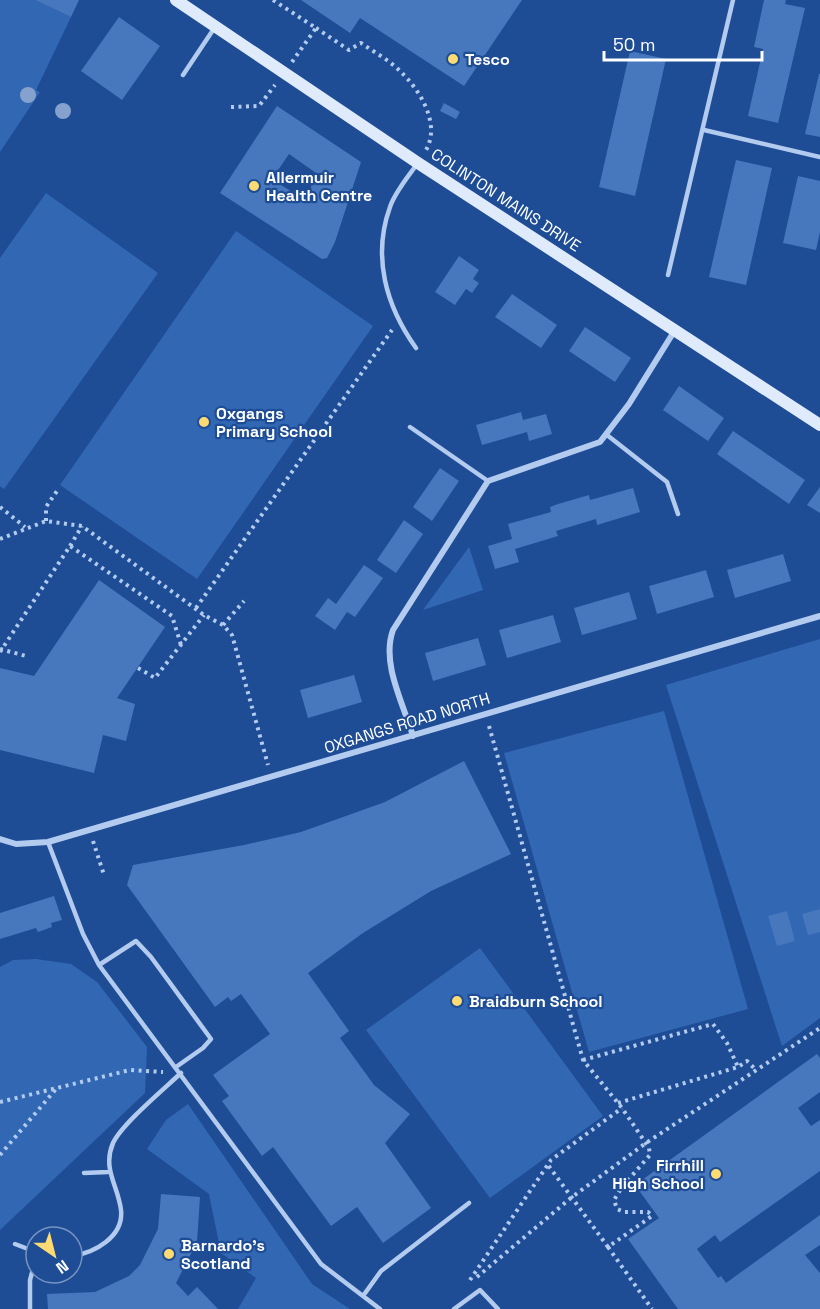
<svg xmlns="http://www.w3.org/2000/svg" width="820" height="1309" font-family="'Space Grotesk',sans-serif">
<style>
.green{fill:#3267b4}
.building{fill:#4777bc;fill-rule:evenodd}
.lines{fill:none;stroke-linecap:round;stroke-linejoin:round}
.path{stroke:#b2cbef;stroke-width:4;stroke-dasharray:3 4.5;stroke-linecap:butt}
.lane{stroke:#b2cbef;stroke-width:4.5}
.street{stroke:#b2cbef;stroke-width:6}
.secondary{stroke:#dfeafb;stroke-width:12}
.tree{fill:#85a1ce}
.poi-dot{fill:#fddb72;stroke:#1e4d96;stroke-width:2}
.labels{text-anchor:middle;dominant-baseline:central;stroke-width:4.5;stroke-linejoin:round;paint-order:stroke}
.poi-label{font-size:16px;font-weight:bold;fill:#fff;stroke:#1e4d96;text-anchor:start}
.street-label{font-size:16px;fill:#fff;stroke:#1e4d96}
</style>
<rect width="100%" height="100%" fill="#1e4d96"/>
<path class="green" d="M0 0H35L71 17 36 90 40 92 0 152Z
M46 193 158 273 4 489 0 486V258Z
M236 231 373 326 197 579 60 485Z
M469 547 483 590 423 610Z
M820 639V1018L782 1046 666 685Z
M664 711 748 1009 589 1052 504 753Z
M480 948 603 1116 490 1198 366 1030Z
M36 959 71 964 97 982 147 1047 145 1093 0 1230V967L13 960Z
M188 1104 312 1284 350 1309H238L256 1278 221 1253 209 1194 147 1149 166 1120Z"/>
<path class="building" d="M35 0H79L71 17Z
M301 0H522L464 86 360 18 350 33Z
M764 0H786L785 4 805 8 778 123 748 116 763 49 754 47Z
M119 17 160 46 122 100 81 71Z
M630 51 666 59 635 196 599 187Z
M819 74H820V137L805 134Z
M444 103 460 112 456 119 440 111Z
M277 106 361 162 335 242 327 258 322 259 220 193ZM289 154 316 173 306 201 272 179Z
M736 160 772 168 746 285 709 277Z
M798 176 820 181V232L816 250 783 243Z
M459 256 479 270 473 279 479 283 472 293 466 289 455 305 435 292Z
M512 294 557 325 541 348 495 317Z
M585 327 631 358 615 382 569 351Z
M679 386 724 418 708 441 663 410Z
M521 412 523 420 546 414 552 434 529 441 527 432 482 445 476 425Z
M733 431 805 480 789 504 717 454Z
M440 468 459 481 432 521 413 507Z
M820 487V513L807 505Z
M633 488 640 512 597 525 596 519 556 531 558 536 515 549 519 562 495 569 488 546 512 539 508 524 551 512 550 507 558 504 589 495 590 500Z
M404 520 423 534 396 573 377 560Z
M783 554 791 581 735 598 727 570Z
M364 565 383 578 355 617 347 612 335 630 315 616 328 598 336 604Z
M706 570 714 597 657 614 649 586Z
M99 580 165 627 117 698 135 704 126 741 103 735 94 773 0 750V668L34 676Z
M629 592 637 619 582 635 574 608Z
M553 615 561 642 507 658 499 630Z
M478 638 486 665 433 681 425 653Z
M354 675 362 702 308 718 300 690Z
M464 761 511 854 431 891 363 933 308 973 349 1031 340 1038 374 1085 410 1114 385 1143 431 1208 383 1243 357 1207 331 1226 273 1147 262 1156 222 1101 229 1096 213 1075 270 1034 241 994 231 1001 228 997 215 1007 127 885 133 865 244 845 301 832 385 802Z
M54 896 62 920 51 923 52 927 38 932 36 928 0 939V913Z
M820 909V932L808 935 802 914Z
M787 911 795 941 777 946 768 916Z
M817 1054 820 1058V1092L798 1108 811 1126 820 1120V1171L720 1242 715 1235 697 1249 718 1278 721 1276 726 1283 820 1215V1245L805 1255 820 1273V1309H678L628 1239 659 1218 635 1185Z
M161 1194 200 1197 197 1242 176 1283 188 1296 197 1287 218 1309H48L47 1294 95 1292 129 1276 140 1265 158 1229Z"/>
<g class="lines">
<path class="path" d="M273 0 316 28 292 62
M316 28 349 50 361 43C374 52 389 60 400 71 420 90 441 124 426 150
M231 107 259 106 275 85
M0 507 25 527
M46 521V507L59 488
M0 539 46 521 82 526 204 615 223 625 232 635 268 765
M70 546 82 526
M196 608 392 330
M223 625 244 601
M0 649 26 656
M0 652 70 546 172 616 181 645
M138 668 155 678 204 615
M489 726 583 1060 622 1108 649 1148 650 1155 622 1187 614 1200 617 1209 624 1212H648L652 1216 608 1247 548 1165
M93 841 104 875
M583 1060 713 1024 727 1043 738 1067
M0 1102 130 1070 163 1072
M618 1103 738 1067 747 1061 755 1069
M0 1155 56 1089
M608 1247 652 1309
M477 1277 572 1197 646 1143 820 1028
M470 1280 551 1160 622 1108"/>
<path class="lane" d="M183 75 215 27
M704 130 820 157
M668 275 733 0
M416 348C386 306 372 257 390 207 395 192 408 177 417 164
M410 427 488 481
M607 435 667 482 678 514
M48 842 83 934 99 965 321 1264 380 1309
M99 965 136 941 151 957 211 1039 203 1048 176 1067
M84 1173 108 1172
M15 1244 36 1252
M72 1256C94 1253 124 1237 121 1210 118 1185 102 1169 113 1143 122 1124 164 1089 181 1073
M363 1296 381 1271 469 1203
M30 1309V1280L36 1258
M454 1309 480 1290 498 1309"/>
<path class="street" d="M413 736C403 703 381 663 393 630L488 481 600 442 629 404 675 330
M0 839 16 844 48 842 820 616"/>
<path class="secondary" d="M176 0 418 163 820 425"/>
</g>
<g class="tree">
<circle cx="28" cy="95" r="8"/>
<circle cx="63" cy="111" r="8"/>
</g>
<g class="poi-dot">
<circle cx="453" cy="59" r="6"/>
<circle cx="254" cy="186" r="6"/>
<circle cx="204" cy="422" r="6"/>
<circle cx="457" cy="1001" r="6"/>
<circle cx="716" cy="1174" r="6"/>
<circle cx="169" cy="1254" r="6"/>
</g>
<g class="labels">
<g class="poi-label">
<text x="465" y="59">Tesco</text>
<text x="266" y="177">Allermuir<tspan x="266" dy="18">Health Centre</tspan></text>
<text x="216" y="413">Oxgangs<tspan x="216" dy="18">Primary School</tspan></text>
<text x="469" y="1001">Braidburn School</text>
<text x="704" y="1165" text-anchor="end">Firrhill<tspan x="704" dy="18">High School</tspan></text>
<text x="181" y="1245">Barnardo's<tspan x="181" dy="18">Scotland</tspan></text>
</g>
<g class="street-label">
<text transform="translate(506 200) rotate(33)">COLINTON MAINS DRIVE</text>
<text transform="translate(407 723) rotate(-17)">OXGANGS ROAD NORTH</text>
</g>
</g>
<g transform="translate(54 1255) rotate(145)"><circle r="28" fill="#1e4d96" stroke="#7894c0" stroke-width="1.5"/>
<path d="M0-4.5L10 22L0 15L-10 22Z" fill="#fddb72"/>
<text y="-9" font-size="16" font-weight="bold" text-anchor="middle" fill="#ffffff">N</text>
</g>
<path d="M604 51v9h158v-9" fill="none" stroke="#ffffff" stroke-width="3"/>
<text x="613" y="51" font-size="18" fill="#ffffff" stroke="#1e4d96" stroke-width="4.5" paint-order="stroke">50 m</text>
</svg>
